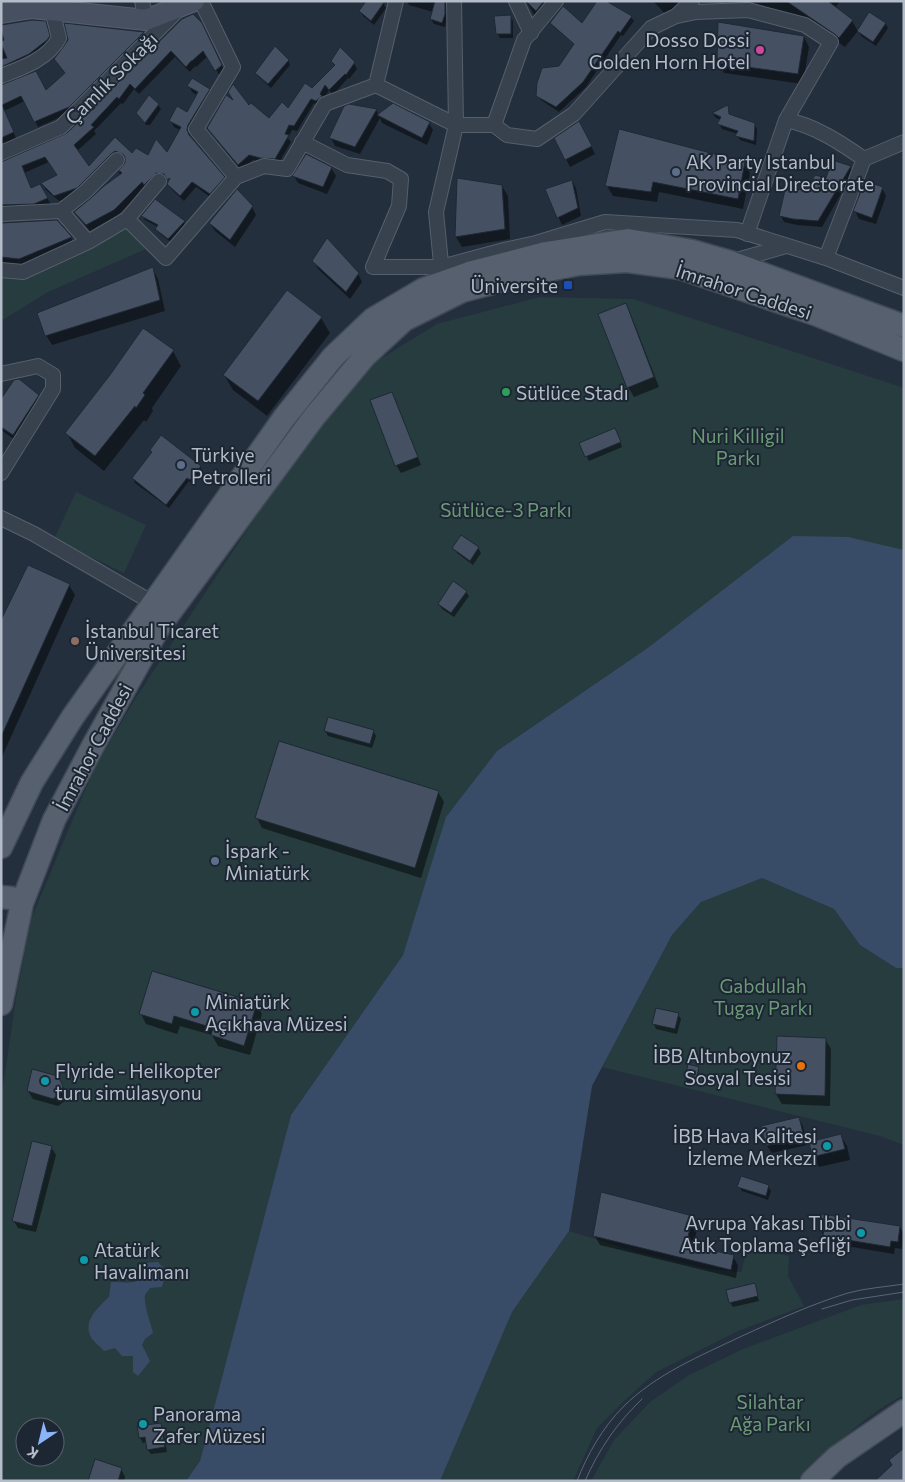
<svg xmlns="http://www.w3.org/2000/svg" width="905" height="1482" font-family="Commissioner,sans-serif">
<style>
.green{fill:#263c3f;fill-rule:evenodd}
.water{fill:#394c67}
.shadow{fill:#0007}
.building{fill:#455162;stroke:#1f2835}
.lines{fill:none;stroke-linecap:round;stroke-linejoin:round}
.street-casing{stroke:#565f6c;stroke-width:16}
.secondary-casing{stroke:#565f6c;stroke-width:22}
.primary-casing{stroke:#414a57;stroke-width:25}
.street{stroke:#38414e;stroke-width:14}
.secondary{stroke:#465061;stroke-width:20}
.primary{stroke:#56606e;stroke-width:22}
.tram{stroke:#5a6575;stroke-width:1}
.hotel-dot{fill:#d1479c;stroke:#1d2633;stroke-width:2}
.service-dot{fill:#5c6f8a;stroke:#1d2633;stroke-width:2}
.transit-dot{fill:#1a4fb4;stroke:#1d2633;stroke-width:2}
.leisure-dot{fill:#2e9e5b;stroke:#1d2633;stroke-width:2}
.education-dot{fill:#8d6e63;stroke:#1d2633;stroke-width:2}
.culture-dot{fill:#0f9aa8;stroke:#1d2633;stroke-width:2}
.food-dot{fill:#e8710a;stroke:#1d2633;stroke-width:2}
.labels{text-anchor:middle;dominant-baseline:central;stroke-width:4;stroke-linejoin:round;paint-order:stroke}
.poi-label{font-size:19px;fill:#b4bcc9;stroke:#1d2633;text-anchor:start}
.street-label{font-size:19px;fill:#b4bcc9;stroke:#1d2633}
.park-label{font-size:19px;fill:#6b9a76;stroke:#1d2633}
</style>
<rect width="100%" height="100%" fill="#242f3e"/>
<path class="green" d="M129 224 146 249 48 292 1 321V271L21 274Z
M540 297 633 299 904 388V550L649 647 497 751 447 817 403 955 291 1115 200 1461 186 1481H1V1099L16 999 31 919 94 769 137 696 306 441 377 361 437 324ZM25 1427H55V1457H25Z
M76 492 146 525 124 573 54 539Z
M762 878 834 909 860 945 896 968H904V1145L880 1136 602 1067 672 935 703 900Z
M569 1231 637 1252 709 1269 741 1272 748 1247 789 1256 788 1276 804 1306 738 1331 656 1372 625 1400 597 1428 573 1481H440L512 1312Z
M904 1299V1395C866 1414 835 1445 805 1475L801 1481H591L614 1440 650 1402 689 1375 743 1349 861 1305Z"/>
<path class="water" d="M793 536 848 537 904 550V968H896L860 945 834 909 762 878 701 902 672 935 592 1086 569 1231 512 1312 440 1481H186L200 1461 291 1115 403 955 446 817 497 751 649 647Z
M158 1262 166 1271 162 1287 150 1288C149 1290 146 1293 145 1295 143 1303 151 1324 153 1333L145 1339 142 1345 150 1361 138 1376 133 1372V1356H122L115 1348 104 1351C101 1347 95 1343 92 1339 81 1321 98 1308 109 1297L111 1282C127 1281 139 1288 147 1269L144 1263Z"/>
<path class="shadow" d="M407 1H446L448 4 447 19 445 27 434 24 431 19 433 12 409 5Z
M525 1H550L536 18 528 4Z
M653 1H693L672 21Z
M723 1H840L835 8 852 21 858 31 845 47 799 16 766 10 729 11Z
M383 3 386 8 374 25 363 16 360 11Z
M510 17 513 21V38H500L497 33Z
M631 17 634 21 623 36 621 35 586 87 559 112 541 100 538 95 575 45 554 27 551 23 583 25Z
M182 20 205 31 225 72 220 76 208 56 196 67 195 66 190 72 175 57 139 94 134 89 123 104 121 103 94 131 96 134 77 151 89 168 115 139 132 154 148 157 167 154 180 130 174 127 171 121 188 114 197 95 192 92 189 86 209 90 212 96 191 131 190 137 224 178 227 184 213 199 196 187 184 201 172 190 169 184 170 182 169 180 160 178 146 187 117 216 90 231 79 218 75 212 120 176 119 172 126 163 127 159 123 157 80 193 59 201 46 190 43 184 59 176 49 162 24 173 32 190 39 186 51 204 38 209 1 212V163L66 136 97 109Z
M45 23 49 29 52 43 40 56 1 69V26Z
M885 23 888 28 876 46 861 36 858 31Z
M66 25 143 33 146 38 72 112 38 127 25 101 4 111 16 138 2 145 1 86 46 92 65 74 58 64 69 40Z
M804 37 809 47 803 84 724 73 718 63Z
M288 60 290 65 271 88 259 77 256 73Z
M332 61 354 63 357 69 349 79 348 78 333 95 329 90 320 106 314 103 297 131 292 130 288 138 291 142 278 164 264 163 253 160 241 170 208 128 237 104 249 107 269 120 289 109 312 90 335 66Z
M158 105 161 109 150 125H146L137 113Z
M727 107 730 116 754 124 757 129 756 145 740 140 737 136 738 134 722 129 719 124 721 120 716 118 713 114Z
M376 110 379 115 429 123 433 130 427 145 382 123 380 118 360 154 335 146 331 138Z
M583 130 595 154 570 167 566 159Z
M744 163 750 173 743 209 659 192 657 202 613 196 607 186Z
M850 167 853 173 822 227 797 225 784 222 781 216 809 191Z
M331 168 336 176 327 194 298 183 294 176Z
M458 180 502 186 508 196 510 239 462 247 456 237Z
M572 181 576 188 581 216 562 225 546 190Z
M882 188 886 196 876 224 859 219 855 211Z
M252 207 256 215 235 247 215 231 210 223Z
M143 216 184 222 186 227 172 243 160 234 157 229 158 227 145 220Z
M57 221 71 238 76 247 25 268 1 265V224Z
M314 261 358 274 362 282 350 299 318 269Z
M153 269 158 279 165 311 52 345 46 335Z
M625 305 631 315 659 387 634 397 628 387Z
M321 318 330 333 267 416 233 390 224 375Z
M173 351 181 366 152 408 153 411 146 422 144 420 104 471 75 448 67 433Z
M392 393 396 401 421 465 401 473 396 465Z
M38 396 42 404 18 442 1 430V401Z
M617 434 622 447 589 461 580 444Z
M200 466 202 470 192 484 189 481 169 508 135 483 133 478Z
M454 548H478L481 553 473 565 457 553Z
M69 585 75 595 1 759V623Z
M466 592 469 596 454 617 442 609 439 604Z
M325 731H373L376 736 372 748 328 736Z
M438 792 444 802 421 878 262 828 257 818Z
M256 1004 262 1014 250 1055 218 1046 212 1035 180 1026 177 1034 146 1024 141 1014Z
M678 1014 681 1019 677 1034 656 1029 654 1024Z
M825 1039 831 1049 830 1106 782 1104 776 1094Z
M698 1068 699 1070 696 1083 687 1081 686 1079Z
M57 1077 67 1094 65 1101 58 1106 33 1099 28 1091Z
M799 1119 803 1126 807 1145 772 1153 767 1146 763 1127Z
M841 1136 847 1146 850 1160 819 1167 814 1157 810 1143Z
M51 1147 56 1155 36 1232 18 1228 13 1220Z
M768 1186 771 1191 768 1200 742 1191 739 1187Z
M692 1217 698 1227 692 1248 733 1256 738 1266 736 1278 600 1245 595 1236Z
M900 1227 904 1235 902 1249 895 1248 894 1254 828 1243 820 1229Z
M754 1285 759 1301 733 1307 730 1302Z
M160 1424 163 1429 167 1452 151 1454 148 1450 147 1442 143 1443 140 1438 138 1427Z
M121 1469 125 1477 124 1481H89Z"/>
<path class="building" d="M366 1H385L371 21 359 11Z
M435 1H445V14L442 23 430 19Z
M526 1H544L536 11Z
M597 1H606L632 16 620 33 618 31 583 82 556 107 536 96 537 83 542 68 559 66 574 44 550 23 563 6 582 23Z
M786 1H828L853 20 839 38 836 35Z
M869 12 886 23 873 42 857 31Z
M193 14 202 23 222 65 215 71 203 51 192 61H191L186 67 171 51 135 89 130 84 119 99 117 97 91 125 94 127 74 145 89 166 115 137 132 153 136 148 148 155 156 139 167 152 181 127 169 121 177 106 187 112 198 92 187 86 192 78 210 89 188 125 187 130 189 135 225 177 210 194 192 182 180 196 167 184 170 178 167 180 164 174 156 173 144 185 142 182 114 210 86 225 74 212 91 198 104 186 122 173 120 171 117 172 125 163V157L123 154 115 151 111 154 77 188 54 196 41 183 57 175 45 157 22 166 31 188 40 184 48 198 34 204 1 205V162L67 133 89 112 95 108 94 106 182 19Z
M511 15V34H496L494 16Z
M32 20 46 21 50 36 47 40 29 54 1 67V59L7 58 1 44V42L4 40 1 30V25Z
M718 22 804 36 798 74 717 63Z
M64 23 144 32 69 107 34 122 21 96 2 105 14 132 1 138V85L36 71 46 90 65 73 54 59 61 50 68 40Z
M275 46 289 60 268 84 255 73Z
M340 47 355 62 346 75 345 74 329 90 325 85 320 94 322 96 316 101 311 99 294 126 289 125 285 134 289 135 275 159 260 158 249 155 238 165 207 128 226 95 233 100 228 92 233 84 249 105 251 103 269 118 282 102 288 108 305 83 312 88 335 65 331 61Z
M149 95 159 104 145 123 136 113Z
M393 103 430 122 422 138 377 115Z
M349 104 377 109 355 147 329 138 344 106Z
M728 105 729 114 755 123 754 141 735 136 738 131 717 124 721 117 712 113Z
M579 121 592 146 565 160 554 138Z
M619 129 745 162 738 199 653 182 651 192 605 186Z
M306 154 332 167 323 187 292 176Z
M832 160 851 166 818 221 793 219 779 216 785 190 808 189 815 175 826 178Z
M457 178 502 185 505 229 455 237Z
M572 180 578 208 557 218 545 189Z
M865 181 883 187 872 218 853 211Z
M237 189 253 206 230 240 209 223Z
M155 199 185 221 168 239 155 229 158 225 141 216Z
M57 220 72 237 19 259 1 257V223Z
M327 238 359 273 346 292 312 261Z
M153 267 160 300 45 336 37 313Z
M287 290 322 317 258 401 223 375Z
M626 303 654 377 627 388 598 314Z
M143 328 174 350 143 393 145 395 136 408 135 406 95 456 65 433 110 375Z
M19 379 39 395 13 435 1 427V399L14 380Z
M392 392 418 457 395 466 370 400Z
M615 428 621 442 585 457 579 443Z
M161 435 201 466 190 480 187 478 166 505 132 478 152 452 150 450Z
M461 535 479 547 470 561 452 548Z
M28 565 70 584 1 737V620Z
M453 581 467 591 451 613 438 604Z
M328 717 374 730 370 744 324 731Z
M279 741 439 791 415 868 255 818Z
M152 971 257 1003 244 1046 211 1035 213 1028 174 1016 172 1024 139 1014Z
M656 1008 679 1013 675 1029 652 1024Z
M777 1036 826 1038 825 1096 775 1094Z
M688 1064 699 1067 696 1081 685 1079Z
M32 1069 58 1076 63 1086 61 1093 53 1099 27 1091Z
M799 1117 804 1137 766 1146 761 1126Z
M841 1134 845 1149 812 1157 809 1142Z
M32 1141 52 1146 32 1226 12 1221Z
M741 1176 769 1185 766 1196 737 1187Z
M601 1192 693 1216 686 1245 734 1255 731 1270 593 1236Z
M821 1214 900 1226 898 1242 891 1241 890 1247 823 1236 824 1230 819 1229Z
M755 1283 758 1296 729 1303 726 1290Z
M161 1423 165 1447 147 1450 145 1437 139 1438 137 1426Z
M904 1448V1481H875L892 1465 889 1460Z
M95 1459 122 1468 118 1481H88Z"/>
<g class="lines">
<g class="street-casing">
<path id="street" d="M142 1 146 20
M201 1 233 67 196 129 236 177
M516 1 531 33
M677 16 696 12 748 10 805 25 831 42 786 120 747 234
M1 76C22 68 48 59 59 38L52 10
M376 85 396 1
M786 120C814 125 841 143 864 159
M494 125 524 40 556 1
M302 142 347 165 387 171 401 179 399 206 373 267H441L504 250 536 243 605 222 737 230 826 258 904 288
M1 153 61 127 177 11
M61 211 85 192 117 160
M1 214 61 211 88 242
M127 219 166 258 236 177 264 166 287 169 325 104 376 85 456 125H494L507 135 537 139 574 114 651 28 676 16 692 1
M826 258 864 159 904 142
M730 262 786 246
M1 270 23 272 88 242 127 219 159 181
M442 274 436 212 456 125 454 1
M1 374 38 366 53 375V389L1 473
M1 518 34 534 153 603"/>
</g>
<g class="secondary-casing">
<path id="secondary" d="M29 1 32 8 146 20 194 1
M1 13 32 8"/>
</g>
<g class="primary-casing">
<path id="primary" d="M1 847 32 782 72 718 284 418 333 357 373 319 424 289 469 273 546 253 628 240 692 251 730 262 904 326
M1 897 11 898 22 903
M1 1004 22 903 54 820 94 744 159 627 314 417 365 356 404 320 462 291 523 275 579 264 627 261 680 268 815 314 904 350
M812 1481 837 1457 904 1411"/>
</g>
<use href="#street" class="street"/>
<use href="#secondary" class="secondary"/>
<use href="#primary" class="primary"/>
<path class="tram" d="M822 1309 852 1300 904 1292
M577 1481C587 1455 603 1427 623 1407 656 1374 700 1356 742 1336 777 1320 812 1304 848 1293 866 1288 885 1287 904 1284
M585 1481C599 1449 617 1423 642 1399"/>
</g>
<circle class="hotel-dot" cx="760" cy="50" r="5"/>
<g class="service-dot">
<circle cx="676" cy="172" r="5"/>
<circle cx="181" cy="465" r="5"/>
<circle cx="215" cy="861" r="5"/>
</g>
<rect class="transit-dot" x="563" y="280" width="10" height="10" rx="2.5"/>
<circle class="leisure-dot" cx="506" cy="392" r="5"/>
<circle class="education-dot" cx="75" cy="641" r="5"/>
<g class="culture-dot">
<circle cx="195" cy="1012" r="5"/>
<circle cx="45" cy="1081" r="5"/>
<circle cx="827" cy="1146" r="5"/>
<circle cx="861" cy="1233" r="5"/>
<circle cx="84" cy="1260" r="5"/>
<circle cx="143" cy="1424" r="5"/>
</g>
<circle class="food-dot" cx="801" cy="1066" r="5"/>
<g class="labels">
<g class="poi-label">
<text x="750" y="39" text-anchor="end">Dosso Dossi<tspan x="750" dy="22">Golden Horn Hotel</tspan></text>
<text x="686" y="161">AK Party Istanbul<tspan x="686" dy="22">Provincial Directorate</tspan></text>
<text x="558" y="285" text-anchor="end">Üniversite</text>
<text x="516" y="392">Sütlüce Stadı</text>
<text x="191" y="454">Türkiye<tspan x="191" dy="22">Petrolleri</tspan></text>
<text x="85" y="630">İstanbul Ticaret<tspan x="85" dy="22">Üniversitesi</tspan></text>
<text x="225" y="850">İspark -<tspan x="225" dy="22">Miniatürk</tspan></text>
<text x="205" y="1001">Miniatürk<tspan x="205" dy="22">Açıkhava Müzesi</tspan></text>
<text x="791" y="1055" text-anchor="end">İBB Altınboynuz<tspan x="791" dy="22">Sosyal Tesisi</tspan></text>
<text x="55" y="1070">Flyride - Helikopter<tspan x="55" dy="22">turu simülasyonu</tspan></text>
<text x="817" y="1135" text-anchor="end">İBB Hava Kalitesi<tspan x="817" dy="22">İzleme Merkezi</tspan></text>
<text x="851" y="1222" text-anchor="end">Avrupa Yakası Tıbbi<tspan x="851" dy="22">Atık Toplama Şefliği</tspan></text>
<text x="94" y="1249">Atatürk<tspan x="94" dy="22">Havalimanı</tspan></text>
<text x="153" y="1413">Panorama<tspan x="153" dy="22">Zafer Müzesi</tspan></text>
</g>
<g class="street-label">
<text transform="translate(111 78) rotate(-45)">Çamlık Sokağı</text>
<text transform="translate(744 291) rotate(18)">İmrahor Caddesi</text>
<text transform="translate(93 747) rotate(-62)">İmrahor Caddesi</text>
</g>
<g class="park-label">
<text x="738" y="435">Nuri Killigil<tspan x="738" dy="22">Parkı</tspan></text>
<text x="506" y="509">Sütlüce-3 Parkı</text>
<text x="763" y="985">Gabdullah<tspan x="763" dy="22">Tugay Parkı</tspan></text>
<text x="770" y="1401">Silahtar<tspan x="770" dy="22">Ağa Parkı</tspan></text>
</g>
</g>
<rect width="905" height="1482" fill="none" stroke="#b4bcc9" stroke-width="5"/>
<g transform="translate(40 1442) rotate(215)"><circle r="24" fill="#1d2633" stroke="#59626f"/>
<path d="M0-4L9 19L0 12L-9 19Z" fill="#8ab4f8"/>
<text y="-8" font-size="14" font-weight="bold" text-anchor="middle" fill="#b4bcc9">K</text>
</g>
</svg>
